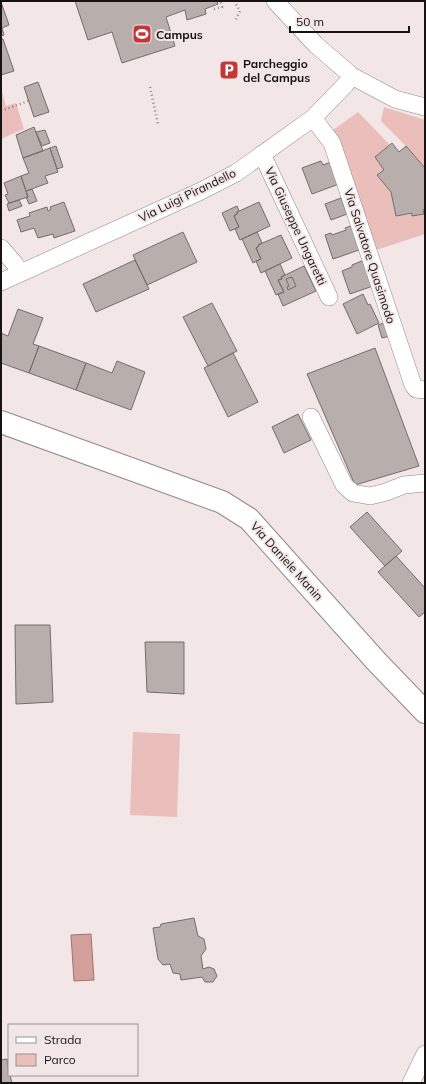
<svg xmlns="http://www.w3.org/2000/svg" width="426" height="1084" font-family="Mulish,sans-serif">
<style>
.green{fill:#eabeba}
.water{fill:#d49f9a;stroke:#9b7572}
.building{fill:#b8aeac;stroke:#766c6b}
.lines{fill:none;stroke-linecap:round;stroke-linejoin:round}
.minor-casing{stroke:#928887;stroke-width:18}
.secondary-casing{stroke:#928887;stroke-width:24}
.path{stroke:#8e8786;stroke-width:2.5;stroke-dasharray:1 3;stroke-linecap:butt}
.minor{stroke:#fff;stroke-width:17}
.secondary{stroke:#fff;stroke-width:22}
.labels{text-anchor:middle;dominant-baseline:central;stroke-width:4;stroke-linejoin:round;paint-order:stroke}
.poi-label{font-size:12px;font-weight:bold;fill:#171313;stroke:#f2e7e6;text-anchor:start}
.street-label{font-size:12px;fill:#171313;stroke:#f2e7e6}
</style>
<rect width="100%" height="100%" fill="#f2e7e6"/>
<path class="green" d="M2 92 6 106 16 103 24 129 1 139V93Z
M384 107 425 120V168L406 146 381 121Z
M358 112 390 145 375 157 384 170 377 175 391 192 396 216 412 213V215L424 214 423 210 425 209V234L370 252 333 130Z
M133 732 180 734 177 817 130 815Z"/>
<path class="water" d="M91 934 94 980 74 981 71 935Z"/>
<path class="building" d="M75 1H217L218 4 205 9 206 14 187 20 185 10 166 17 175 46 122 63 112 32 88 40Z
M1 2 9 25 2 28 4 35 1 36Z
M3 39 14 71 1 75V40Z
M38 82 49 112 34 117 24 87Z
M34 127 43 151 23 158 16 135Z
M45 130 50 143 42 146 36 132Z
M392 143 399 152 406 146 425 168V209L423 210 424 214 412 216V213L396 216 391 192 377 175 384 170 375 157Z
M56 146 63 167 57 169 50 148Z
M50 148 58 172 45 176 48 183 26 191 21 176 29 173 23 158Z
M321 161 323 165 331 162 339 184 312 194 302 168Z
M21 176 28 197 9 203 5 195 8 194 4 183Z
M32 189 37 201 29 204 26 197H28L26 191Z
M341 198 347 214 331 220 325 204Z
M19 200 22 206 9 211 7 204Z
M64 202 75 231 54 238 53 234 38 238 34 228 21 232 17 220 30 216 29 213 47 207 48 211 51 209 50 207Z
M259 202 270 226 240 240 235 229 239 227 234 216 237 214V212Z
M237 206 239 211 237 212V214L234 216 239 227 230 231 222 213Z
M354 225 362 249 333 259 325 235 331 233 332 235 346 230 345 228Z
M183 232 197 262 147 285 133 255Z
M257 232 262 243 258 245 259 246 256 248 261 259 253 263 242 239Z
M281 235 292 258 261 273 256 261 261 259 256 248 259 246 258 245Z
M135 260 149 289 96 312 83 284Z
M364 260 373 286 350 294 342 271 352 267V265Z
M280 264 285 275 281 277 282 279 278 280 284 292 276 295 265 271Z
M304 266 316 291 283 306 278 294 284 292 278 280 282 279 281 277Z
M292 277 296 286 288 290 287 287 289 286 286 279Z
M363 294 368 305 370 304 379 323 357 334 343 304Z
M212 303 237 351 208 366 183 317Z
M18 309 43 318 33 344 39 346 29 373 1 363V333L8 336Z
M387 322 390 336 382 338 378 325Z
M39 346 86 363 76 390 29 373Z
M375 348 419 466 355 485 307 374Z
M233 353 258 402 228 417 204 368Z
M117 361 145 372 131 410 76 390 86 363 112 373Z
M298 414 311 440 284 453 272 427Z
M367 512 402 551 385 566 350 527Z
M396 556 425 588V612L419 617 378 572Z
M15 625H50L53 702 16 704Z
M145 642H184V694L147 692Z
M194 918 198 936 204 939 206 949 201 956 203 969 209 967 214 969 217 976 213 982H205L202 977 181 980 180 974 173 973 170 964 163 965 158 959 153 928 160 927 161 924Z
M7 1059 9 1075H10L12 1083H1V1060Z"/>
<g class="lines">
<g class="minor-casing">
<path id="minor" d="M275 1 316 45 352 76 395 99 425 107
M313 118 332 143 413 385 416 389 425 390
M262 154 329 297
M1 248 15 264 20 273
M1 282 199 192 236 173 313 118 346 84 352 76
M311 417 344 485 353 493 370 496 386 492 404 485 425 483
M411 1083 425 1054"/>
</g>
<g class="secondary-casing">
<path id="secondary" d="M1 422 222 502 249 519 376 661 425 712"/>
</g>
<path class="path" d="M234 1 240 11 235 21
M214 9 222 7 220 1
M150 87 158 124
M1 111 28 101"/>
<use href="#minor" class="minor"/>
<use href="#secondary" class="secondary"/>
</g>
<defs>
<g id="stadium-square" transform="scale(1)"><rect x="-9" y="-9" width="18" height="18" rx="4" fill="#c53638" stroke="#f2e7e6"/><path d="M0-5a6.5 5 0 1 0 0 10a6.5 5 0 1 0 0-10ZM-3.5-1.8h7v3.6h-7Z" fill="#fff"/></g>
<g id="parking-square" transform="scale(1)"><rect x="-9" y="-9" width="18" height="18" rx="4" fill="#c53638" stroke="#f2e7e6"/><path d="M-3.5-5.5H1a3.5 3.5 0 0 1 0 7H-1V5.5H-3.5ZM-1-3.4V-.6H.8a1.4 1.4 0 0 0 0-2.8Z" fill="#fff"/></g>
</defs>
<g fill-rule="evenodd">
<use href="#stadium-square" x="142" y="34"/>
<use href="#parking-square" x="229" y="70"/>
</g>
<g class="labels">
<g class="poi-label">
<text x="156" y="34">Campus</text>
<text x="243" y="63">Parcheggio<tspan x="243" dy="14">del Campus</tspan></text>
</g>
<g class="street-label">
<text transform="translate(187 195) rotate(-26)">Via Luigi Pirandello</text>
<text transform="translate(296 226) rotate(65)">Via Giuseppe Ungaretti</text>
<text transform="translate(370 256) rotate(72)">Via Salvatore Quasimodo</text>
<text transform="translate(287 561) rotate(48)">Via Daniele Manin</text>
</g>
</g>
<rect width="426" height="1084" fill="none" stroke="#171313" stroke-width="4"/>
<rect x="8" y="1024" width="130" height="52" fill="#f2e7e6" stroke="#9a9292"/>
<rect x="16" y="1037" width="20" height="6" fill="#ffffff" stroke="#9a9292"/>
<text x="44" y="1044" font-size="12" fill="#171313">Strada</text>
<rect x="16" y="1054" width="20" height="12" fill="#eabeba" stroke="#9a9292"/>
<text x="44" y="1064" font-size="12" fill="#171313">Parco</text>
<path d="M290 26v6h119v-6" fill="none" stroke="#171313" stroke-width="2"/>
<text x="296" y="26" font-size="12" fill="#171313" stroke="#f2e7e6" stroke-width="3" paint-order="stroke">50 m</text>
</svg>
